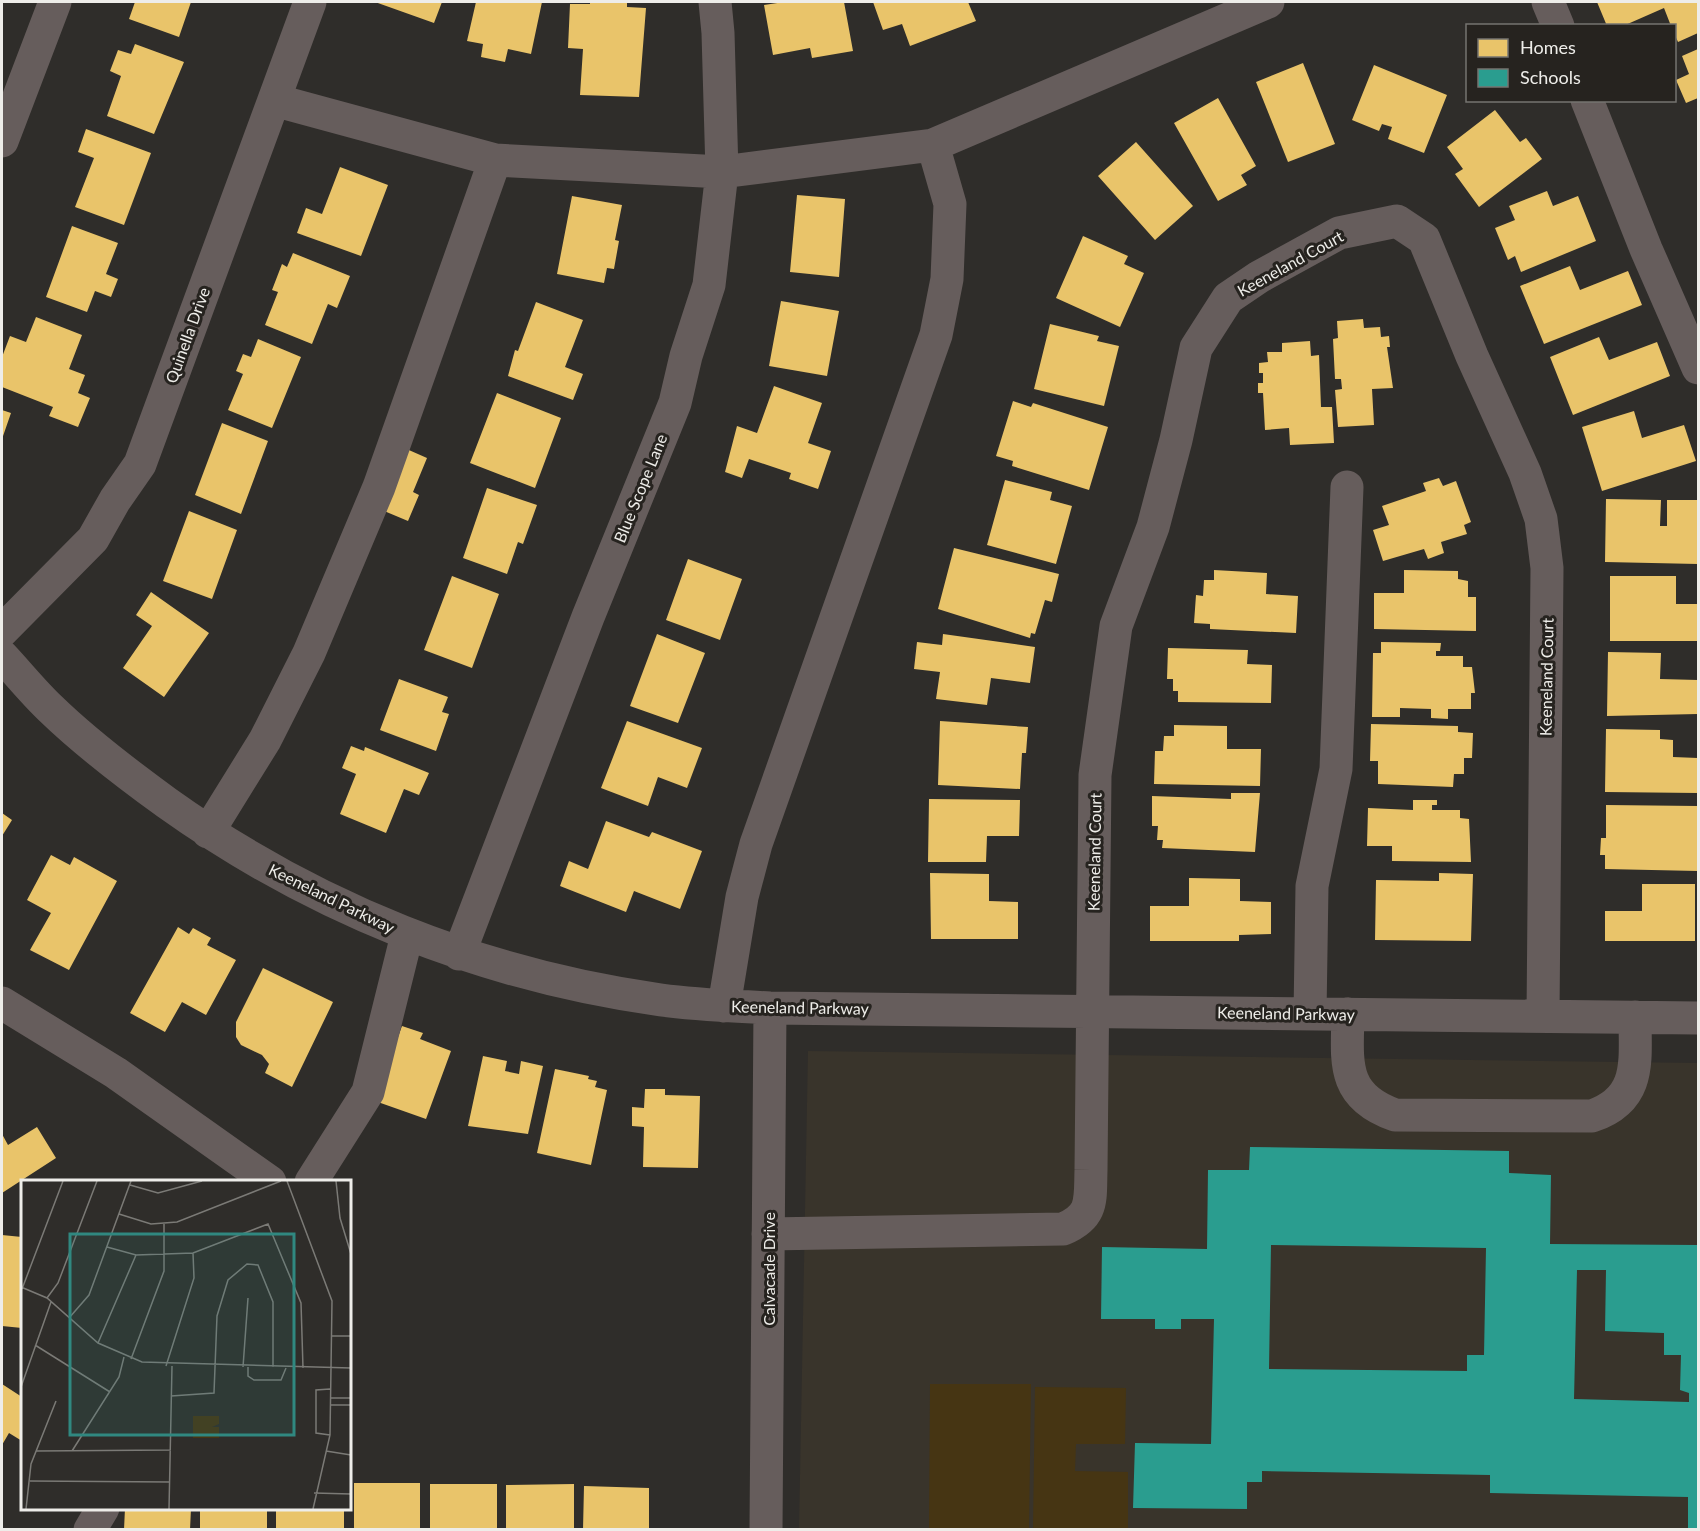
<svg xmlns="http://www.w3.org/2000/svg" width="1700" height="1531" font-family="Lato,sans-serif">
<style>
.built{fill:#39342b}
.green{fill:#463513}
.homes{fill:#e9c46a}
.schools{fill:#2a9d8f;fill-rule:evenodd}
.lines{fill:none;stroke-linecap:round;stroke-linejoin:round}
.minor{stroke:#665d5c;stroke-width:33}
.labels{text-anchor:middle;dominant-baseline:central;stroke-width:6;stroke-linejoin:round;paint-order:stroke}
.street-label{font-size:16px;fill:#eeede9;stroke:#26231f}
.inset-road{fill:none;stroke:#7b7a76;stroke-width:1.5}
.view{fill:#308880;fill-opacity:0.15;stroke:#308880;stroke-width:3}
.inset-edge{fill:none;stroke:#eeede9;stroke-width:3}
</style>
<rect width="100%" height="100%" fill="#2f2d2a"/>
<path class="built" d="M808 1051 1698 1063V1529L799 1530Z"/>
<path class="green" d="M930 1384H1031L1029 1529H929Z
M1035 1387 1126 1388 1125 1444H1076L1075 1471 1128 1472V1529H1033Z"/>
<path class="homes" d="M135 2H191L179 37 129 19Z
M375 2H442L434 23Z
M476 2H542L531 54 508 49 505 62 481 57 483 44 467 41Z
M590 2H627V7L646 8 639 97 580 95 583 49 568 48 570 4H590Z
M784 2H844L853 51 812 58 810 48 773 55 764 5Z
M873 2H968L976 21 910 46 902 24 883 30Z
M1597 2H1698V33L1678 42 1674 33V26H1671L1664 8 1623 26H1607Z
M135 44 184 62 154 134 107 116 121 76 110 71 118 50 131 54Z
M1698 49V98L1686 103 1676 80 1689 74 1682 56Z
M1303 63 1335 144 1288 162 1256 82Z
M1374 65 1447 95 1424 153 1388 139 1392 127 1382 124 1379 131 1352 120Z
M1218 98 1256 166 1241 175 1247 185 1218 201 1174 123Z
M1495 110 1520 142 1526 138 1542 159 1479 207 1455 174 1463 169 1447 147Z
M86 129 151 153 124 225 75 207 94 158 78 152Z
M1136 142 1193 206 1155 240 1098 176Z
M340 167 388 185 361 256 297 233 306 208 322 214Z
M1547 191 1553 206 1578 196 1596 241 1521 272 1515 256 1508 260 1495 228 1515 220 1509 206Z
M797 195 845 199 839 277 790 272Z
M572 196 622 205 615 240 619 241 614 269 607 268 604 283 557 274Z
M72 226 118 243 106 274 118 279 111 297 95 291 87 312 46 297Z
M1083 236 1128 256 1124 264 1144 273 1120 327 1056 298Z
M293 253 350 276 337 308 328 304 312 344 265 325 278 292 272 290 282 264 287 267Z
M1570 266 1580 290 1628 271 1642 305 1544 344 1520 286Z
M781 301 839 311 827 376 769 366Z
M536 302 583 320 565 367 583 374 573 400 508 376 515 350 518 351Z
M36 317 82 335 69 369 85 375 78 393 90 398 78 427 49 416 53 407 2 387V357L10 336 26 342Z
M1363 319 1364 328 1380 327 1381 337 1389 336 1390 347H1387L1393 388 1372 389 1374 425 1338 427 1335 390 1342 389 1341 379H1335L1333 339 1338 338 1337 321Z
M1050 324 1099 336 1097 341 1119 346 1104 406 1034 389Z
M1599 337 1609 360 1657 342 1670 376 1573 415 1550 357Z
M258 339 301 357 272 428 228 410 243 374 236 371 243 354 251 357Z
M1310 341 1311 356 1319 355 1321 407H1332L1334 443 1290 445 1289 428 1265 430 1263 393H1258V383H1263V373H1259V363L1268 362 1267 352H1282V343Z
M774 386 822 403 808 443 831 451 818 489 789 479 791 473 749 459 742 478 725 472 737 426 757 433Z
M497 393 561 418 535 488 470 463Z
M1013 401 1031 407 1033 403 1108 427 1089 490 1012 466 1013 461 996 456Z
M2 410 11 413 2 439Z
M1634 411 1642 438 1684 425 1696 461 1602 491 1582 427Z
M222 423 268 441 241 514 195 495Z
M402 447 427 458 413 492 419 495 408 521 377 508Z
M1439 478 1443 486 1456 481 1471 522 1464 525 1467 534 1441 542 1444 553 1428 559 1424 549 1383 561 1373 530 1389 525 1382 506 1426 491 1423 483Z
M1005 480 1052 492 1050 500 1072 506 1056 564 987 545Z
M487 488 537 505 523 544 518 542 507 574 463 558Z
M1606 499 1661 500 1660 526H1667V500H1698V564L1605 562Z
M189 511 237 530 212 599 163 581Z
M954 548 1059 574 1052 602 1045 600 1035 634 1031 633 1030 638 938 609Z
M688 559 742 579 720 640 666 620Z
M1214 570 1267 573 1266 594 1298 596 1296 633 1210 629V624L1194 623 1196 595 1203 596 1204 580H1214Z
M1404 570 1458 571V579L1468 581V597H1476V631L1374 629V593H1404Z
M452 576 499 594 472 668 424 650Z
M1610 576H1676V604H1698V641H1610Z
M151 592 209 633 164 697 123 668 152 626 136 615Z
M657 634 705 653 678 723 630 706Z
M943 634 1035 647 1030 683 991 678 987 705 936 699 940 672 914 669 917 642 942 645Z
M1381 642 1441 643 1440 651H1436V656H1463V667H1472L1475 693H1471V709H1448V719L1431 718V709L1400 708V717H1372L1373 653H1381Z
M1168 648 1248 650 1247 664 1272 665 1271 703 1178 702V691H1173V679H1167Z
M1608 652 1661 653 1660 679 1698 680V714L1607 716Z
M399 679 448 697 442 712 449 714 436 751 380 730Z
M627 721 702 748 687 788 658 777 648 806 601 788Z
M940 721 1028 727 1026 753H1022L1020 789 938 785Z
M1371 724 1458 726V732L1473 733 1472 758H1464V774H1454L1453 787 1378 784V761H1370Z
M1174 725 1227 726V749H1261L1260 786 1154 784 1155 751H1163L1164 736H1174Z
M1606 729 1660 730V739L1673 740V757L1698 758V793L1605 792Z
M351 746 364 751 365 747 429 773 419 795 404 789 386 833 340 814 356 774 342 768Z
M1231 793H1260L1255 852 1162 848 1163 840H1157L1158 826H1152V796L1231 799Z
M929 799 1020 800 1019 836H987L986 862H928Z
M1413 800H1437V805H1432V810H1460V818L1469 819 1471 862 1392 861V846H1367L1368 808 1413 810Z
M1606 805 1698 806V871L1605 869V855H1600L1601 838H1606Z
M2 813 12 820 2 836Z
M606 821 649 837 652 832 702 851 680 909 634 891 626 912 560 886 569 861 588 869Z
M51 855 70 865 74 857 117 881 69 970 30 950 51 913 27 900Z
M930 873 989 874V901L1018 902V939H931Z
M1439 873 1473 874 1471 941 1375 940 1376 880 1439 881Z
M1189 878 1240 879V901L1271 902V934L1239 935V941H1150V906H1189Z
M1642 884H1695V941H1605V911H1642Z
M178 927 189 934 193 928 211 938 207 945 236 960 206 1015 182 1002 165 1032 130 1013Z
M263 968 333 1002 292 1087 265 1073 269 1064 262 1055 241 1045 236 1037V1022Z
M402 1026 423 1033 420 1039 451 1051 426 1119 375 1101Z
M483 1056 507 1061 505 1071 519 1074 521 1061 543 1066 528 1134 468 1126Z
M555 1069 589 1076 588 1079 597 1081 595 1087 607 1090 591 1165 537 1153Z
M645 1089H665V1095L700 1096 698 1168 643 1167 644 1127 632 1126V1107L644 1108Z
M37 1127 56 1158 2 1193V1134L8 1145Z
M2 1235 22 1237V1328L2 1326Z
M2 1384 22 1397V1441L9 1433 2 1445Z
M354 1483H420V1530H354Z
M430 1484H497V1530H430Z
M574 1484V1530H506V1485Z
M584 1486 649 1488V1530H583Z
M125 1508H191L190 1530H124Z
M200 1508H267V1530H200Z
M276 1508H344V1530H276Z"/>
<path class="schools" d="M1250 1147 1509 1151V1173L1551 1175 1550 1244 1698 1245V1530H1688V1497L1490 1493V1475L1262 1471V1482H1247V1509L1133 1508 1135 1443 1211 1444 1214 1319H1181V1329H1155V1319H1101L1102 1247 1207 1249 1208 1170H1249ZM1271 1245 1486 1248 1484 1355H1467V1371L1269 1369ZM1577 1270H1606L1605 1331 1664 1333V1355H1681L1680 1390 1689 1393V1402L1574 1399Z"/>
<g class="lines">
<path class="minor" d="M1548 2 1558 26
M274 100 495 160 722 172 933 145 1268 2
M1587 100 1646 249 1698 368
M2 141 55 2
M2 631 93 539 115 500 140 464 310 2
M2 656C18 673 33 692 51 709 86 743 127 774 167 803 314 908 482 975 661 1000 697 1005 734 1006 770 1008L1698 1018
M208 832 265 740 309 653 379 487 495 160
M459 954 588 617 675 403 686 356 709 285 722 172 718 33 715 2
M2 1003 116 1073 270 1182
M724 1006 742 897 756 844 936 335 947 279 950 204 933 145
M1310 1014 1312 886 1336 769 1347 487
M1348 1014C1347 1062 1341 1096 1395 1115L1592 1116C1642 1099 1635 1061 1635 1017
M311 1182 368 1092 407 935
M768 1234 1063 1229C1094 1216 1090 1200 1091 1170L1095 775 1116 626 1153 527 1176 440 1196 348 1228 298 1259 277 1339 233 1397 221 1424 239 1472 356 1525 473 1541 519 1547 568 1543 1016
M90 1530 103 1508
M766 1530 770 1008"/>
</g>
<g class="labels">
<g class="street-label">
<text transform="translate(1290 263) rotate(-29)">Keeneland Court</text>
<text transform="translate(187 335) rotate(-70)">Quinella Drive</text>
<text transform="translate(640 488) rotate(-68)">Blue Scope Lane</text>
<text transform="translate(1546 677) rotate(-89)">Keeneland Court</text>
<text transform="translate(1094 852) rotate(-89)">Keeneland Court</text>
<text transform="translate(332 898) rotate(26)">Keeneland Parkway</text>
<text transform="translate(800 1007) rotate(1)">Keeneland Parkway</text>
<text transform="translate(1286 1013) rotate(1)">Keeneland Parkway</text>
<text transform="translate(768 1269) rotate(-90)">Calvacade Drive</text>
</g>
</g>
<g transform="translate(21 1180)">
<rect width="330" height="330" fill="#2f2d2a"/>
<path d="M172 236H198V244L191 247H198V258H172Z" fill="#463513"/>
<path class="inset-road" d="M266 1 311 121 309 255 292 329M315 1 319 38 330 74M109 5 137 13 181 1M98 34 130 44 156 42 260 1M86 67 115 75 172 73 247 44 280 123 282 188M0 107 26 118 77 163 121 182 330 188M1 109 42 1M26 118 37 103 76 1M48 138 68 115 110 1M311 156H330M77 163 115 75M14 165 89 212M110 179 143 91V44M145 186 173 98 172 73M222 187 227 118M227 187V196L233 200H260L265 188M0 207 30 122M150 216 193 213 196 136 207 100 226 84 237 85 252 122V187M309 218H330M309 225H330M309 255 295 253V210L309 209M15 271 150 270M51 271 98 197 103 177M305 271 330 275M9 301 149 302M293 313 330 314M5 329 10 284 35 221M148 329 151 186"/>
<path class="view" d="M49 54H273V255H49Z"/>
<rect width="330" height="330" class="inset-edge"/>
</g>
<rect width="1700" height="1531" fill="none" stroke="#eeede9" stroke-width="6"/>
<rect x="1466" y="24" width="210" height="78" fill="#26231f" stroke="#767470" stroke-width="1.5"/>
<rect x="1478" y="39" width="30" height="18" fill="#e9c46a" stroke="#767470" stroke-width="1.5"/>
<text x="1520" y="54" font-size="18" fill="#eeede9">Homes</text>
<rect x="1478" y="69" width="30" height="18" fill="#2a9d8f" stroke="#767470" stroke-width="1.5"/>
<text x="1520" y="84" font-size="18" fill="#eeede9">Schools</text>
</svg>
